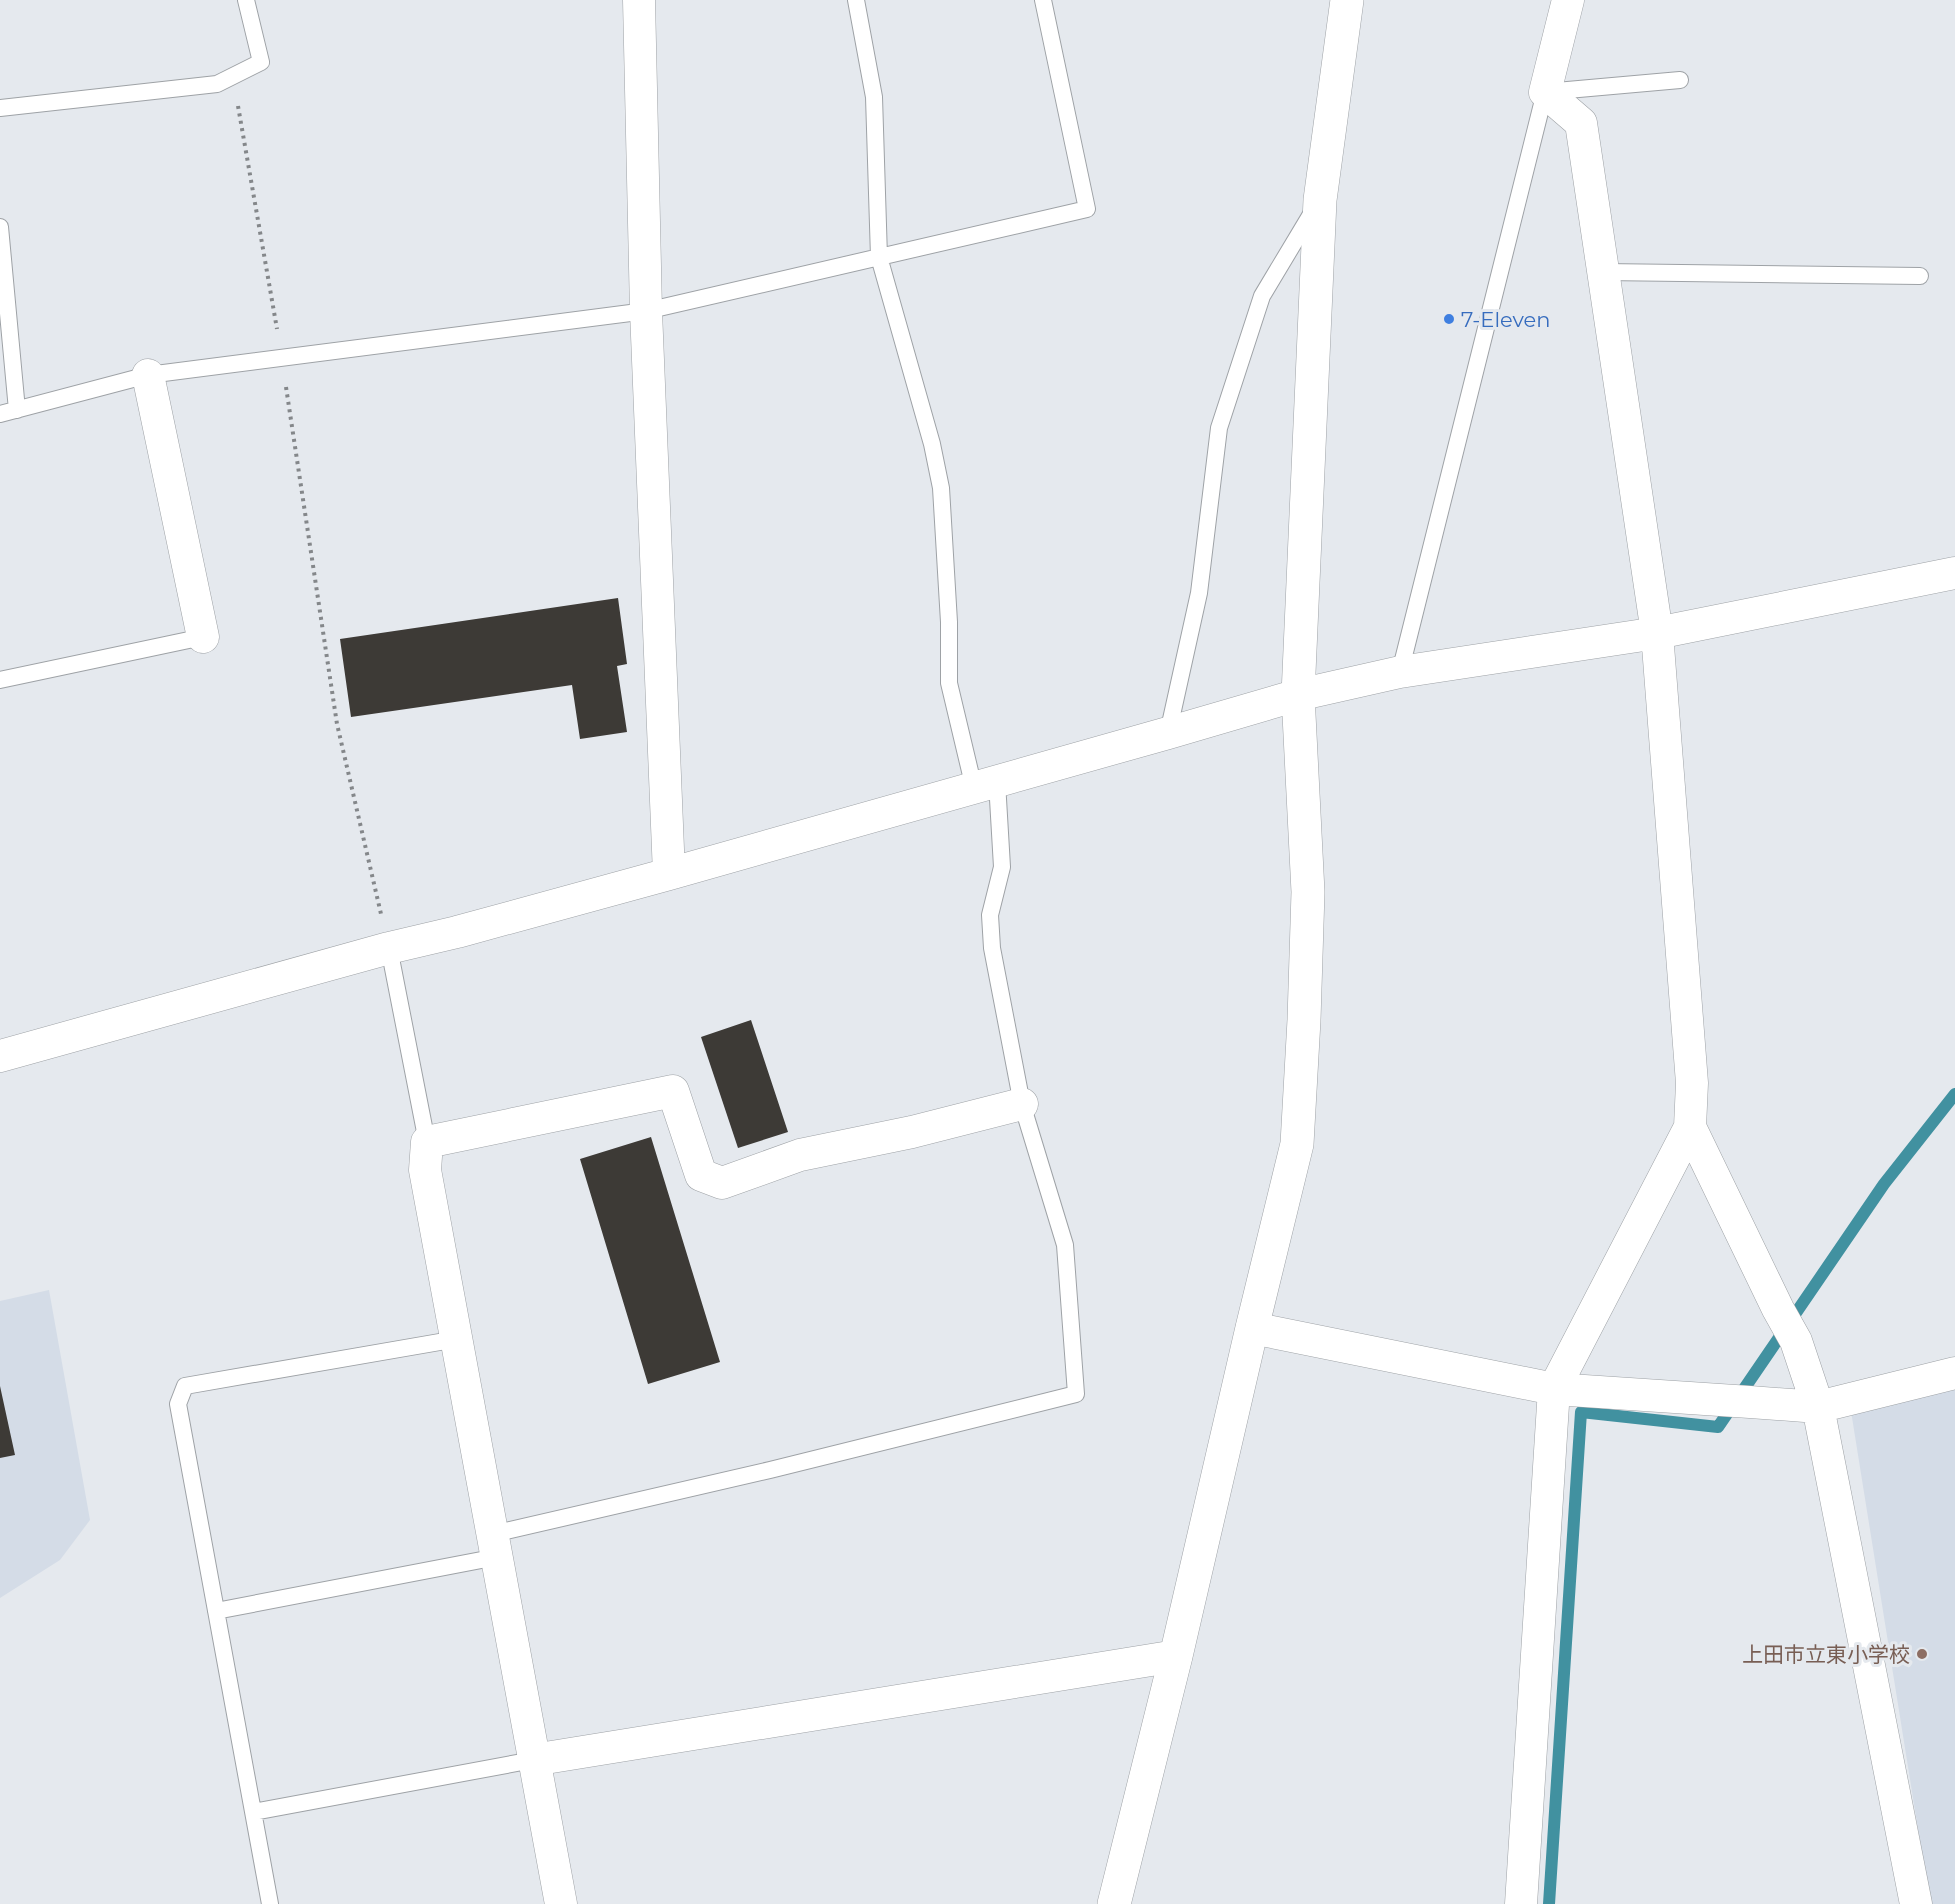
<svg xmlns="http://www.w3.org/2000/svg" width="1955" height="1904" font-family="Montserrat,'Noto Sans JP',sans-serif">
<style>
.built{fill:#d4dce7}
.lines{fill:none;stroke-linecap:round;stroke-linejoin:round}
.stream{stroke:#4191a0;stroke-width:12}
.building{fill:#3d3a36}
.lane-casing{stroke:#9ea2a6;stroke-width:18}
.street-casing{stroke:#9ea2a6;stroke-width:33}
.secondary-casing{stroke:#9ea2a6;stroke-width:34}
.path{stroke:#84878a;stroke-width:4;stroke-dasharray:3 4.5;stroke-linecap:butt}
.lane{stroke:#fff;stroke-width:16}
.street{stroke:#fff;stroke-width:32}
.secondary{stroke:#fff;stroke-width:33}
.shop-dot{fill:#3f7fe0;stroke:#e5e9ee;stroke-width:2}
.education-dot{fill:#8d6e63;stroke:#e5e9ee;stroke-width:2}
.labels{text-anchor:middle;dominant-baseline:central;stroke-width:6;stroke-linejoin:round;paint-order:stroke}
.shop-label{font-size:21px;fill:#366cbe;stroke:#e5e9ee;text-anchor:start}
.education-label{font-size:21px;fill:#785e54;stroke:#e5e9ee;text-anchor:end}
</style>
<rect width="100%" height="100%" fill="#e5e9ee"/>
<path class="built" d="M49 1290 90 1520 60 1560 0 1598V1301Z
M1955 1377V1904H1930L1850 1405Z"/>
<g class="lines">
<path class="stream" d="M1549 1904 1581 1412 1718 1427 1884 1184 1955 1094"/>
</g>
<path class="building" d="M618 598 627 664 617 666 627 732 580 739 572 685 351 717 340 639Z
M751 1020 788 1132 738 1148 701 1037Z
M651 1137 720 1362 648 1384 580 1159Z
M0 1386 15 1455 0 1458Z"/>
<g class="lines">
<g class="lane-casing">
<path id="lane" d="M856 0 874 97 879 257 932 444 941 488 949 622V683L974 788
M0 108 217 84 261 62 246 0
M0 227 17 410
M1603 272 1920 276
M0 414 148 375 646 311 1087 209 1043 0
M1400 672 1545 92 1680 80
M0 680 203 637
M1168 733 1199 593 1219 428 1262 296 1313 211
M389 948 427 1142
M493 1534 770 1470 1076 1394 1065 1245 1022 1104 992 948 990 915 1002 867 997 782
M216 1611 497 1557
M254 1812 533 1760
M270 1904 178 1404 185 1386 457 1339"/>
</g>
<g class="street-casing">
<path id="street" d="M639 0 646 311 669 874
M148 375 203 637
M0 1056 389 948 457 932 669 874 1168 733 1298 695 1400 672 1657 633 1955 573
M1690 1127 1778 1309 1796 1341 1818 1407 1916 1904
M1252 1328 1554 1389 1750 1402 1818 1407 1955 1373
M533 1760 1176 1656
M561 1904 425 1170 427 1142 673 1091 701 1175 722 1183 800 1155 912 1132 1022 1104
M1521 1904 1554 1389 1690 1127 1692 1083 1657 633 1581 123 1545 92 1568 0"/>
</g>
<g class="secondary-casing">
<path id="secondary" d="M1114 1904 1176 1656 1252 1328 1297 1144 1304 1020 1308 892 1298 695 1320 200 1347 0"/>
</g>
<path class="path" d="M238 106 277 329
M286 387 337 724 381 914"/>
<use href="#lane" class="lane"/>
<use href="#street" class="street"/>
<use href="#secondary" class="secondary"/>
</g>
<circle class="shop-dot" cx="1449" cy="319" r="6"/>
<circle class="education-dot" cx="1922" cy="1654" r="6"/>
<g class="labels">
<g class="shop-label">
<text x="1461" y="319">7-Eleven</text>
</g>
<g class="education-label">
<text x="1910" y="1654">上田市立東小学校</text>
</g>
</g>
</svg>
